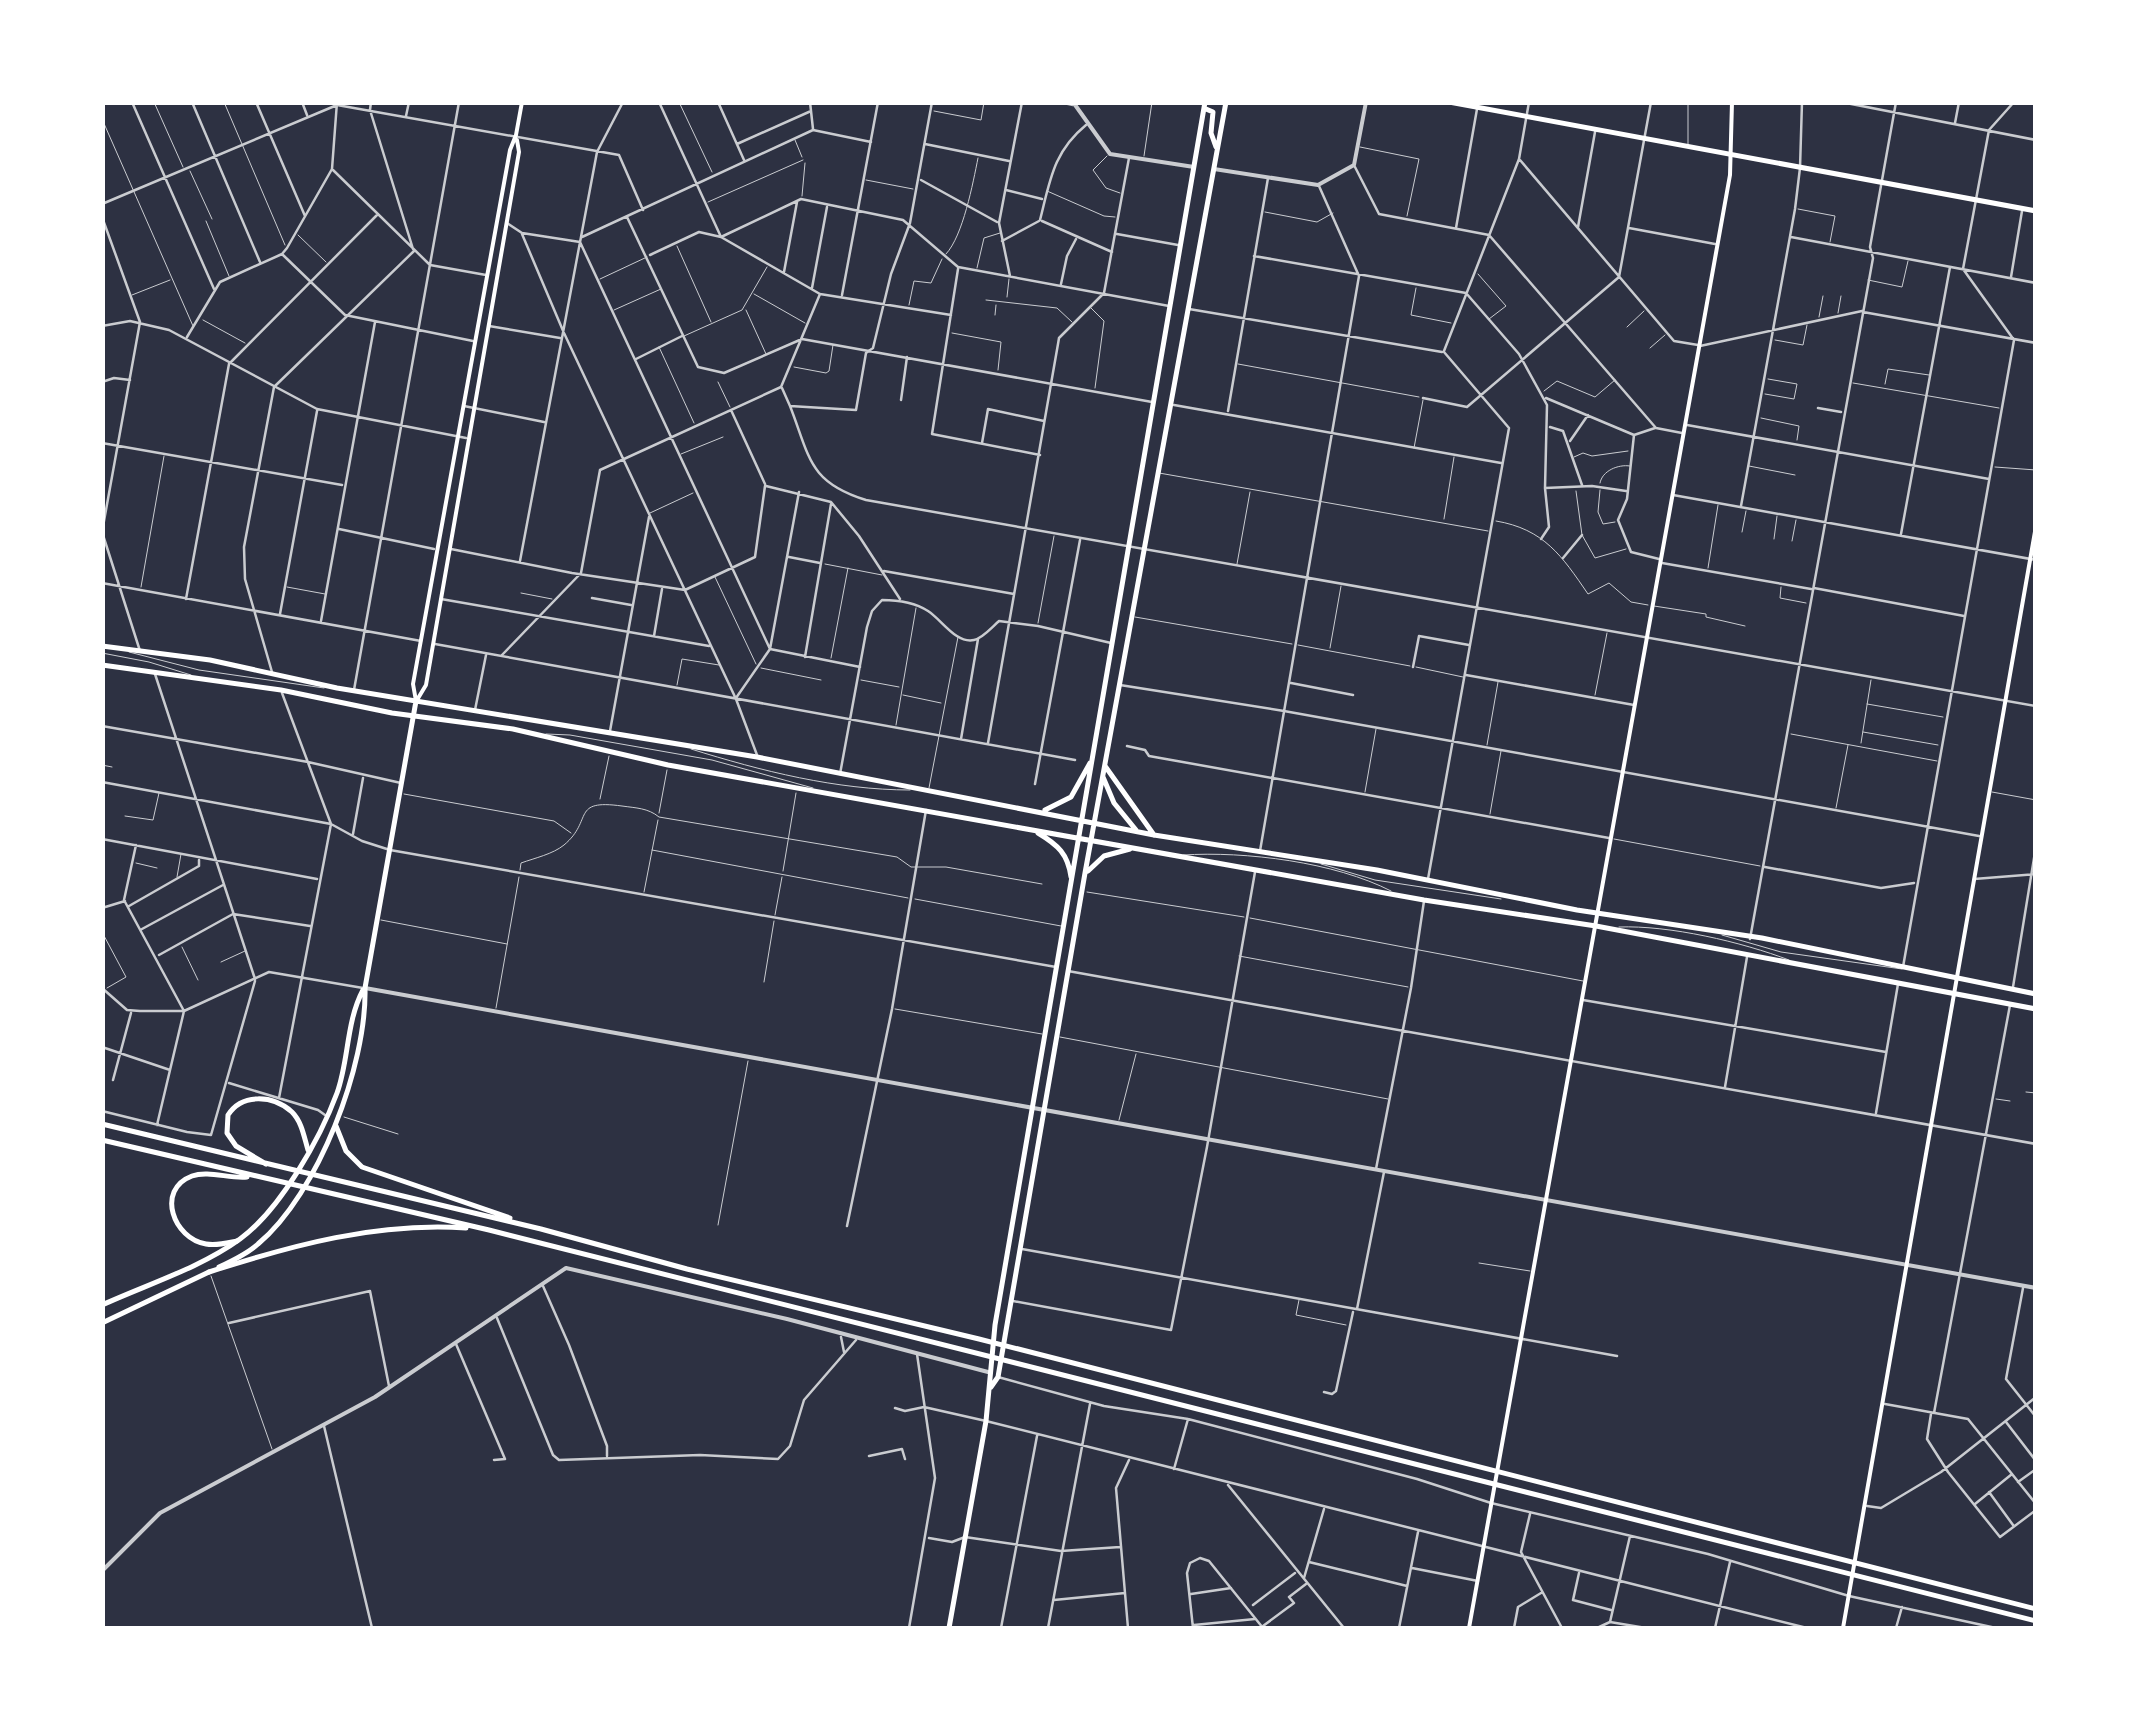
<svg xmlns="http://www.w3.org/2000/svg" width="2138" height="1731" font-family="'Roboto Condensed',sans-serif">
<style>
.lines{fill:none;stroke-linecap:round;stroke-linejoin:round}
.service{stroke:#caccd0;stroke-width:1}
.minor{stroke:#caccd0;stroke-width:2.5}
.tertiary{stroke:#caccd0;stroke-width:4}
.secondary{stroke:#fff;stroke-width:4}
.primary{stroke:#fff;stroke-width:5}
.trunk{stroke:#fff;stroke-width:5}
</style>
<rect width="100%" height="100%" fill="#2d3142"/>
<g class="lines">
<path class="service" d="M154 102 183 167
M224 102 285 245
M679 102 712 172
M1688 102V144
M934 111 981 120 984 102
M102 119 193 326
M795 140 802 157
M1360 147 1419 159 1407 216
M1107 156 1093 170 1106 188 1120 193
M1144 156 1152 102
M190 171 212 219
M866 180 913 189
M1047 191 1104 216 1115 217
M802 196 805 163
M708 202 803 160
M1798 209 1835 216 1830 242
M1265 212 1317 222 1333 213
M206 221 229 276
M298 235 326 262
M677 246 711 322
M946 254C963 236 973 183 978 158
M977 268 984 238 1000 233
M1478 274 1506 306 1489 319
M600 279 647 257
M1868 280 1902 287 1908 261
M1416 288 1411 315 1451 323
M754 294 805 323
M132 295 170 280
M1007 297 1009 279
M986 300 1057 308 1072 322
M909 305 914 281 931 283 942 259
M1091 308 1104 321 1095 388
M614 310 661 289
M746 310 766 354
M1838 313 1841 296
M995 315 996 305
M1819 317 1823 296
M203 320 245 343
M1627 327 1644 311
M952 333 1001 342 998 370
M684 336 742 310 767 267
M1775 340 1803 345 1807 325
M659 347 694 423
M1650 348 1665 335
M1238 364 1419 397
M794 367 826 373 829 371 833 345
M718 382 730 407
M1853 383 1999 408
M1885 384 1888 369 1929 375
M1544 391 1557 381 1595 397 1615 380
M1765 394 1794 399 1797 384 1768 379
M1761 418 1799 426 1797 440
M1414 448 1423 400
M681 454 723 437
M1574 457 1583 453 1592 456 1628 451
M1749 466 1795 475
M1995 467 2036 470
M1159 473 1488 531
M1600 483C1602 471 1618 464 1630 466
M1600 490 1598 512 1603 524 1615 522
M1576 491 1582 535 1595 558 1626 549
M650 513 693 493
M1444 519 1454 457
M1496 521C1544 529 1562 556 1588 594L1609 583 1631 602 1648 605
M1742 532 1746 511
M1774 539 1777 516
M1792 541 1796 520
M825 564 882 575
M1237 564 1250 492
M1708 568 1718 505
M715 577 756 664
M141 587 164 456
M287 587 325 594
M1781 587 1780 598 1806 603
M521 593 552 599
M1654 606 1706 614V617L1745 626
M1135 617 1292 644
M1038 623 1054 536
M1298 645 1410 666
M1330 648 1341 586
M129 652 199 670 324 688
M102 653 149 662 191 675
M831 658 848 568
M1416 667 1463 677
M761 668 821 680
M861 680 899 687
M677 685 682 659 719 665
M903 695 941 703
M1595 695 1607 633
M1867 704 1943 717
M896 725 916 608
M1863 732 1938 745
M546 734 570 735 712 760 813 788
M1791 734 1937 761
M1861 743 1871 680
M1487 745 1498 682
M691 749C761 771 837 790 910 790
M102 765 112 767
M929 788 958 637
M1365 792 1376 729
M1992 792 2036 800
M404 794 554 821 571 833
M600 799 609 756
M1836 808 1848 745
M659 813 667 770
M1490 814 1501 751
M125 816 153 820 159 793
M1614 839 1760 866
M652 850 908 898
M1183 855C1245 851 1335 862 1391 891
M136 863 157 868
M1321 864 1375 880 1501 899
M520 870 521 863C535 858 553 854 564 845 594 820 570 799 622 806 636 808 648 808 659 817L897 857 911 867H946L1042 884
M783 871 796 793
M177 877 181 854
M644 892 658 820
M1087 892 1244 917
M915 899 1061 926
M775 915 782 877
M1250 918 1583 981
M381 920 507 944
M1619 927C1669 925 1742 942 1789 960
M102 932 126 977 107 988
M1722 935 1781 952 1902 969
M182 947 198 980
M1239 956 1408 987
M221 962 245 951
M764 982 774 921
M496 1008 519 877
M895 1009 1042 1034
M1060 1037 1388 1099
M2026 1092 2036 1093
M1996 1099 2010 1101
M344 1117 398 1134
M1119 1120 1136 1054
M718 1225 748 1061
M1479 1263 1530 1271
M211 1276 272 1449
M1299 1300 1296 1315 1346 1325"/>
<path class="minor" d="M132 102 214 289
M192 102 260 262
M256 102 305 216
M302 102 307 115
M371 102 370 110 413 249
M659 102 721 237 820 294 951 315
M718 102 744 160
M810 102 813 129
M1059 102 1073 105
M1841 102 2036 140
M406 116 409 102
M1955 123 1959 102
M737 144 811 111
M925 144 1009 161
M1520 160 1674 341 1698 345
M1355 167 1379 214 1489 235 1656 428 1682 433
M333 170 430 265 486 275
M921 180 997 222
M1006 190 1042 199
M102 204 337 105 619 155 643 210
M102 217 140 322 102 532
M627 217 698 367 724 373 802 339 1152 402
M1040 220C1050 181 1053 152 1086 125
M1042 221 1112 252
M507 223 522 233 580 242 770 649 860 667
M1578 227 1595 132
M1456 228 1477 109
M1629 228 1715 244
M522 234 564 333 736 699 757 755
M1117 234 1178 245
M582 237 813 130 871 142
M1791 237 2036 283
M1002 241 1039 221
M283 255 345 315 473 341
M650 255 699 232 721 237 801 199 903 220 958 267 1169 306
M1254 256 1466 293 1519 354 1547 405 1545 488 1549 527 1541 539
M958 269 932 434 1040 455
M784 272 797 202
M1010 276 999 223 1022 102
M2011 277 2022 211
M1061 284 1067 256 1076 239
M812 288 827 207
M842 295 878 102
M1189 309 1442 352
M1863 312 2036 343
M102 326 130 321 169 330 317 409 466 438
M489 326 560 338
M187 337 220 282 282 254 287 248 332 169 337 102
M1700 346 1862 311
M1444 351 1519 159 1529 102
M636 359 682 336
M102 382 114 378 130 380
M782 388 790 406 856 410 866 353 873 348 891 274 910 223 932 102
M1423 398 1467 407 1619 277 1651 102
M1546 398 1634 435 1655 428
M901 400 907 357
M1174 405 1501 463
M464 406 544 422
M790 406C810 457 808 482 866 500L2036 706
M1818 408 1841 412
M731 410 765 484
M1228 411 1268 178
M1687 425 1989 479
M1550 427 1563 431 1582 485
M1634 435 1627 499 1618 520 1631 552 1659 559
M1570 441 1588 415
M102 443 342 485
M982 443 988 409 1044 421
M766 486 831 502 859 536 900 599
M1545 488 1592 486 1626 491
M1673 495 2036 560
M1741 506 1795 209 1800 168 1802 102
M339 529 434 549
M1901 534 1950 267
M103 535 140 651
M451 549 572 573 685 590 755 557 765 486
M789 557 820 563
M1563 558 1582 535
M520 561 597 152 623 102
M1662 563 1811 589
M884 571 1014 594
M102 583 421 641
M1814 588 1964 616
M592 598 631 605
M186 599 229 364 378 214
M441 599 709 646
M280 614 317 411
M321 621 375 322
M654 636 662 589
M435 644 1075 760
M502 655 581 573 600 470 781 387 820 294
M805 657 831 504
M1413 667 1419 636 1469 645
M272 672 245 579 244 547 274 387 414 251
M155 674 255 979
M1466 675 1634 705
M1291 683 1353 695
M1120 685 1284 711 1979 836
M354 690 459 102
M736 698 770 649 799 492
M475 710 486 655
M102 726 308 762 401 783
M610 731 649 517
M961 739 978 639
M988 743 1058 344 1059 338 1104 293 1129 158
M1127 746 1145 750 1149 756 1609 838
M840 774 867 627 872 611 882 600C899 600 914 602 928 611 942 620 956 644 974 640 983 638 992 627 999 621L1038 626 1111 643
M102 782 331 824 362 841 390 850 1056 967
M1035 784 1080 540
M353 834 363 778
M102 839 317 879
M136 845 124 900 184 1011 157 1125
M1260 851 1359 276 1319 186
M1765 867 1881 888 1914 883
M1428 879 1509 428 1444 352
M1974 879 2036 874
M129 906 199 866V860
M102 908 125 901
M142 929 223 885
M1750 939 1873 258 1870 247 1896 102
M159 955 233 914 310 926
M1903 967 2014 340 1963 269 1989 130 2014 102
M1068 971 2036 1144
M2013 987 2036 846
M102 988 127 1010 140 1011H184L269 972 363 988
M1583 1000 1886 1052
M102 1047 170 1070
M113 1080 131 1013
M229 1083 318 1110 325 1115
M1725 1087 1747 957
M279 1098 331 824 282 693
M102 1111 187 1132 211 1135 255 981
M1876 1113 1898 984
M1376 1169 1411 988 1424 901
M847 1226 892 1009 926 810
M1022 1249 1617 1356
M543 1286 569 1345 607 1446V1456
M2023 1288 2006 1379 2036 1417
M1013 1301 1171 1330 1207 1147 1255 872
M1357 1309 1384 1172
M497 1318 553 1455 559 1460 700 1455 778 1459 790 1446 804 1400 856 1340
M229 1323 370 1291 389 1386
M841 1337 844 1352
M456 1344 505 1459 494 1460
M998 1377 1104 1406 1188 1419 1417 1479 1491 1503 1708 1554 1849 1596 1996 1628
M1324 1392 1332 1394 1336 1391 1353 1312
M1885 1404 1968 1419 2036 1504
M895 1408 905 1411 924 1407 986 1421 1807 1628
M1934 1413 2010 1005
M1931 1414 1927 1439 1948 1472 2000 1537 2036 1510
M2006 1422 2036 1461
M324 1426 372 1628
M869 1456 902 1449 905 1459
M1174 1469 1188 1419
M2018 1482 2036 1469
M1228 1485 1344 1628
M1989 1492 2013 1525
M1975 1504 2012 1474
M1867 1506 1881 1508 1941 1472 2036 1397
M1530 1514 1521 1552 1562 1628
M929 1538 952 1542 965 1537 1061 1551 1120 1547
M1309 1562 1407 1586
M1412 1568 1478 1581
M1579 1573 1573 1600 1611 1610
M1304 1578 1324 1509
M1191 1594 1231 1588
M1054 1600 1125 1593
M1253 1605 1295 1573
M1610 1622 1630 1536
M1194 1625 1255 1619
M1263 1626 1294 1603 1289 1597 1306 1584
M909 1628 935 1478 917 1354
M1001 1628 1037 1436
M1048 1628 1090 1404
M1128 1628 1116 1488 1129 1460
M1193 1628 1187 1573 1190 1563 1200 1558 1209 1561 1263 1628
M1399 1628 1418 1532
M1514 1628 1518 1607 1541 1593
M1597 1628 1610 1622 1646 1628
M1715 1628 1730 1562
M1896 1628 1902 1607"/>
<path class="tertiary" d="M1073 102 1110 154 1194 167
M1214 169 1318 185 1354 165 1366 102
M365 988 2036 1288
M102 1571 160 1513 375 1397 566 1268 787 1319 988 1372"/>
<path class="secondary" d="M417 700 426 685 519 152 517 140
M416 701 413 684 510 150 516 135 522 102
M1469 1628 1730 175 1732 102
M1843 1628 2036 526"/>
<path class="primary" d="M1449 102 2036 211
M1206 109 1213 112 1211 133 1216 147
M102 646 210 660 337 688 757 757 1154 835 1377 870 1577 910 1762 938 2036 994
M102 665 281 690 392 713 513 729 668 765 1424 900 1596 926 2036 1009
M1105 766 1154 835
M1103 777 1114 803 1136 830
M1045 810 1071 797 1090 763
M1038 833C1058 845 1068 854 1071 877
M1088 871 1104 856 1130 849
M219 1267C232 1261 247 1254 258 1244 318 1194 367 1065 365 988L416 701
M102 1305C148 1284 200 1268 240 1239 280 1210 320 1139 337 1093 349 1060 346 1022 363 990
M102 1323 209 1272
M991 1387 998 1377 1085 873 1226 102
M949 1628 986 1421 995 1325 1205 102"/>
<path class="trunk" d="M102 1124 541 1229 687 1269 979 1339 2036 1609
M336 1126 346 1151 362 1167 510 1218
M102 1140 489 1230 2036 1621
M266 1164 236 1146 227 1133 228 1115C242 1093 273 1095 292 1112 302 1122 304 1137 308 1150
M237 1241C227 1243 217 1246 206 1244 174 1239 155 1190 192 1176 208 1170 230 1179 247 1177
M209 1272C293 1245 377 1222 466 1228"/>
</g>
<rect width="2138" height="1731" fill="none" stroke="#ffffff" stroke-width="210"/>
</svg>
